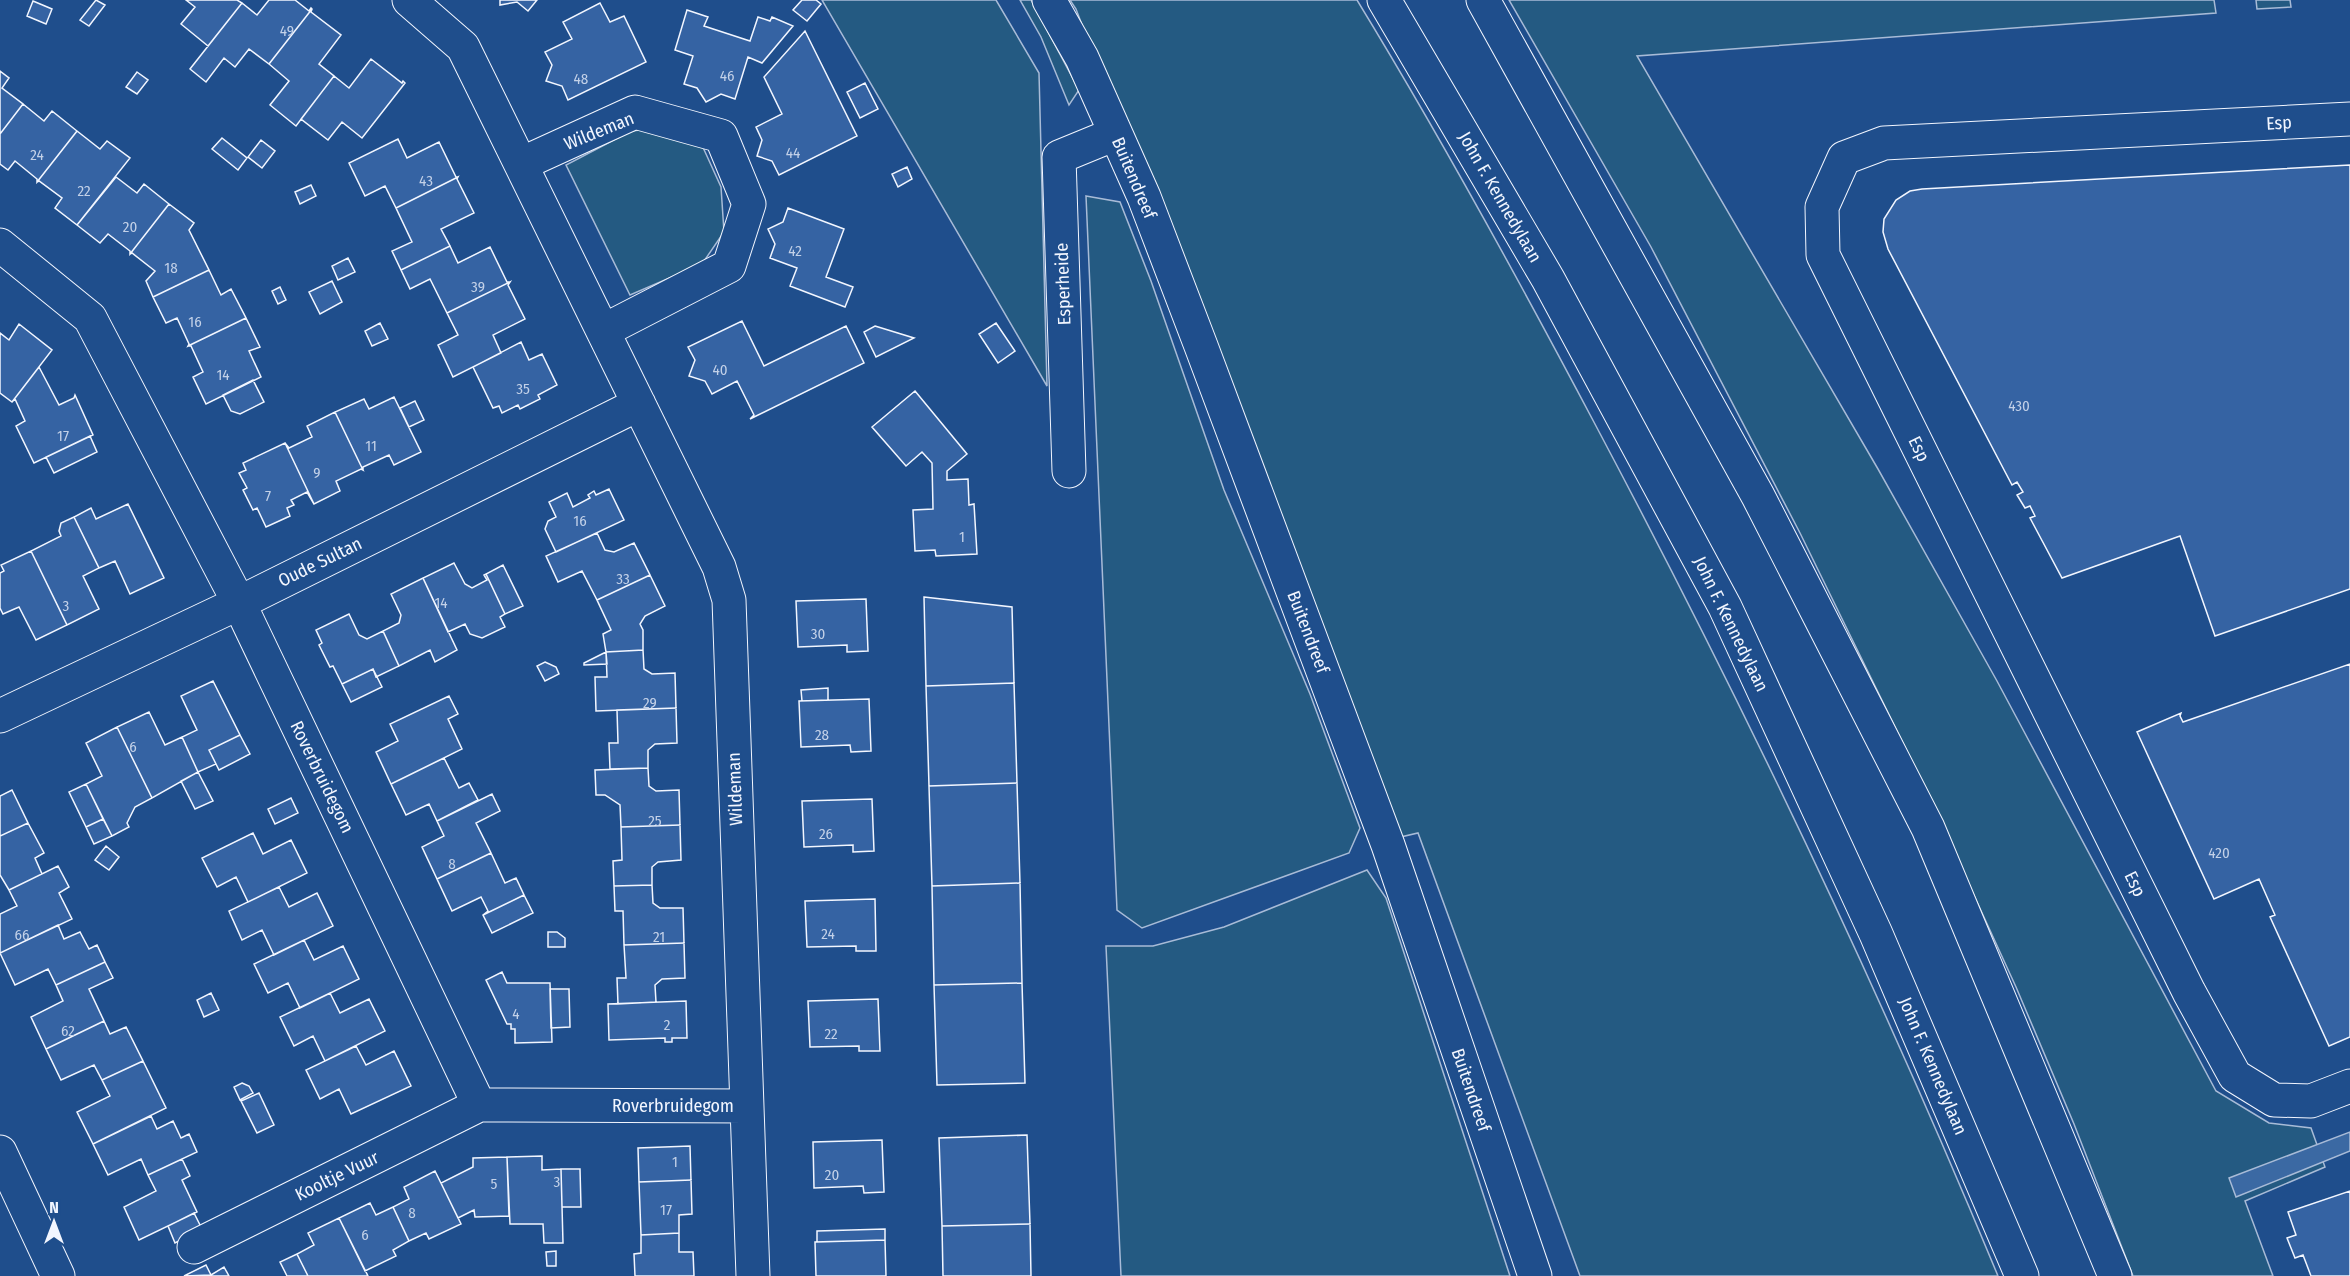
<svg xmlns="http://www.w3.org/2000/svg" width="2350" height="1276" font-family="'Fira Sans Condensed',sans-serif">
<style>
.green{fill:#245a82;stroke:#a8bbd7;stroke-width:1.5}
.water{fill:#3b69a3;stroke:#a8bbd7;stroke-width:1.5}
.building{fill:#3563a3;stroke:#f2f6ff;stroke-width:1.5}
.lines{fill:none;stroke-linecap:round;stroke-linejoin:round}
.minor-casing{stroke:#f2f6ff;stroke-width:35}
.highway-casing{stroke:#f2f6ff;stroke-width:35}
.minor{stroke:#1f4e8c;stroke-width:33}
.highway{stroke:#1f4e8c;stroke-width:33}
.labels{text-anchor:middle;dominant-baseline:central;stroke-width:4.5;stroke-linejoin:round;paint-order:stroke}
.number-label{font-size:15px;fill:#c3d1e8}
.street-label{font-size:18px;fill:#f2f6ff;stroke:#1f4e8c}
</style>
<rect width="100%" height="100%" fill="#1f4e8c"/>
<path class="green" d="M822 0H996L1039 73 1047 386Z
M1020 0H1031L1079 90 1069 105 1041 37Z
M1070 0H1357C1442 139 1520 282 1596 426 1743 703 1878 986 1998 1276H1580L1418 833 1392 839 1076 9Z
M1509 0H2214L2216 13 1637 56 1878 469 1997 681 2216 1091 2269 1123 2311 1128 2325 1167 2245 1201 2273 1276H2133L2074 1124 2016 987 1922 782 1800 533 1651 247Z
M2256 0H2290L2291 7 2257 9Z
M659 128 701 143 721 187 724 232 702 264 630 295 566 165 631 131Z
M1086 196 1120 202 1151 281 1224 490 1310 694 1360 828 1349 853 1142 928 1117 910Z
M1367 870 1386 898 1510 1276H1121L1106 946H1153L1224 927Z"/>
<path class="water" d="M2350 1132V1151L2236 1197 2229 1178Z"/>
<path class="building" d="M96 0 105 5 89 26 80 20Z
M186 0H237L242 3 208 46 181 24 195 7Z
M269 0H295L309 11 311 8 312 9 269 64 249 49 235 67 224 58 206 82 190 69 242 3 257 15Z
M500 0H537L528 11 517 2 500 5Z
M802 0H816L821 4 807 21 793 10Z
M33 1 52 9 46 24 27 16Z
M600 3 610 22 624 16 646 62 568 100 562 86 546 81 552 65 545 52 572 39 563 22Z
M312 9 311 12 341 35 319 64 334 76 296 126 270 105 289 81 269 64Z
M687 10 708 17 704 26 750 41 758 17 770 21 772 17 793 26 762 63 748 57 735 99 721 94 706 102 697 88 684 84 693 56 675 50Z
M805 31 857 136 779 175 772 161 757 156 762 140 756 127 782 114 764 77Z
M371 59 402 83 403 81 405 83 362 138 342 122 328 140 301 119 334 76 349 88Z
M0 71 9 78 2 88 23 104 0 134Z
M137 72 148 80 137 94 126 87Z
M865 83 878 109 860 118 847 92Z
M23 104 44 121 52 111 77 131 37 182V179L15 161 8 170 0 164V134Z
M77 131 100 149 107 141 130 158 77 225 55 208 62 198 39 181 37 182Z
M222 138 247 158 238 170 212 149Z
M398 139 407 158 439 142 456 177H458L396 208 385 186 365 196 349 163Z
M261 140 275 151 262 168 248 157Z
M2350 165V589L2215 636 2180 536 2062 578 2030 518 2035 516 2030 506 2025 508 2017 495 2023 492 2017 482 2012 485 1888 249 1883 232 1884 219 1896 200 1910 191 1922 189Z
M907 167 912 179 898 187 892 174Z
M116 177 137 193 144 184 169 204 130 254V251L108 234 100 243 77 225Z
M458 177 457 179 474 213 441 229 450 246 401 270 392 251 412 242 396 208Z
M311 185 316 196 300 204 295 192Z
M169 204 194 223 189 230 209 270 153 297 146 281 155 271 132 253 130 254Z
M788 208 844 229 826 277 853 287 845 307 790 286 797 268 770 258 775 244 768 229 783 222Z
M450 246 458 263 490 247 507 282H510L447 313 430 279 410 289 401 270Z
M348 258 355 272 338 280 332 266Z
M209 270 221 295 231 289 246 318 188 346 189 344 177 318 166 323 153 297Z
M332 281 342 302 320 314 309 292Z
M510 282 508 285 525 319 493 335 501 353 453 377 438 345 458 335 447 313Z
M280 287 286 300 278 304 272 291Z
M246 318 260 347 249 351 261 377 206 404 193 377 203 372 191 346H188Z
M742 321 764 366 846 326 864 363 750 419 754 415 737 381 712 394 705 381 689 376 695 360 688 347Z
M380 323 388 339 372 346 365 331Z
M996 323 1015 351 998 363 979 334Z
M19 324 52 350 12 402 0 393V333L9 340Z
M875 326 914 338 876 357 864 332Z
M521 342 529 360 542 354 557 385 538 395 540 399 520 409 518 405 502 413 499 406 493 408 473 367Z
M39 367 59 405 74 398 75 395 93 435 34 463 16 426 25 421 15 399 12 402Z
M253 380 264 402 240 414 231 411 223 395Z
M915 391 967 454 947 471V480L968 479 969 505 974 504 977 554 936 556 935 550 915 551 913 510 933 509 932 463 922 452 906 466 872 427Z
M394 397 421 452 394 465 389 455 363 467V470L335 412 364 399 369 409Z
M415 401 424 420 409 427 400 408Z
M335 412 363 470 361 469 336 481 340 491 314 504 285 443 289 448 312 437 307 426Z
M90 436 97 452 54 473 46 457Z
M285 443 314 504 307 492 291 500 294 505 287 508 290 516 266 527 257 508 253 510 243 490 247 488 239 473 246 470 243 463Z
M609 489 624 520 556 552 545 529 548 521 556 517 549 502 567 493 573 507 590 498 588 495 594 491 596 495Z
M128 504 164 578 130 594 115 561 99 568 74 517 91 508 96 519Z
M74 517 99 568 83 576 99 609 67 625 31 551 61 536 59 531 61 523Z
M597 533 605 550 614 552 634 543 650 575 597 600 582 571 558 582 546 556Z
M31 551 67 625 36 640 19 607 3 614 0 608V573L4 571 1 565Z
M454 563 465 584 472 588 487 580 484 575 486 574 505 614 500 617 505 627 482 638 470 634 465 624 448 632 423 578Z
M503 565 523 606 505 614 486 574Z
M650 575 665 606 645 616 640 624 643 630V650L606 652 603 634 611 630 597 600Z
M423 578 457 650 435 662 430 650 399 666 383 631 399 623 401 615 391 594Z
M924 597 1012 607 1014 683 926 686Z
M866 599 868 651 847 652V645L798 647 796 601Z
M349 614 359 635 367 639 383 631 399 666 376 677 373 669 342 684 333 666 330 667 319 645 322 643 316 630Z
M643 650 644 669 652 674 675 673 676 708 596 711 595 677H607L606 652Z
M606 652 607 664 584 665V663Z
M545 662 556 667 559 674 545 681 537 666Z
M2350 664V1037L2329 1046 2270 917 2275 915 2259 879 2214 899 2137 732 2181 713 2180 716 2183 722Z
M373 669 382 687 351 702 342 684Z
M213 681 240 735 209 750 216 764 198 772 182 737 197 730 181 696Z
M1014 683 1017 783 929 786 926 686Z
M828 688V700L802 701 801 690Z
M449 696 458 714 448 719 462 749 391 784 376 752 398 741 390 724Z
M869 699 871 751 851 752 850 745 801 747 799 701Z
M676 708 677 743 655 744 648 750V768L610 769 609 743H618L617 710Z
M149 712 165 745 182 737 198 772 152 798 117 727Z
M117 727 152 798 135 807 127 823 129 827 112 836 86 784 102 776 86 743Z
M240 735 250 754 219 770 209 750Z
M444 758 459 788 469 783 478 800 437 821 429 804 406 815 391 784Z
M648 768 649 786 656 791 679 790 680 825 621 827 620 805 605 795H596L595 770Z
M198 772 213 801 195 809 181 781Z
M1017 783 1020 883 932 886 929 786Z
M86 784 103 819 86 827 69 792Z
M12 790 28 823 0 836V796Z
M492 794 500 811 476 823 491 853 437 879 422 847 444 836 437 821Z
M291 798 298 813 275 824 268 809Z
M872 799 874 851 853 852V845L804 847 802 801Z
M103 819 112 836 94 844 86 827Z
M28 823 44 853 35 858 42 874 9 890 0 875V836Z
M680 825 681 860 658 862 652 867V885L614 886 613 861 622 860 621 827Z
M253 833 263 854 291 840 307 873 248 902 236 877 217 887 202 858Z
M106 846 119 857 109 870 95 860Z
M491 853 505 883 516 878 524 895 483 915 488 911 481 897 452 911 437 879Z
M58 866 69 887 59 893 72 919 0 953V914L17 906 9 890Z
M1020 883 1022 983 934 985 932 886Z
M652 885 653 903 660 908H683L684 943 624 945 623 911H615L614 886Z
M279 887 289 907 317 893 333 926 274 955 262 930 242 940 229 911Z
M524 895 533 913 492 933 483 915Z
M875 899 876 951H856V946L807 947 805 901Z
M58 925 64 939 80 932 89 949 97 945 105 962 56 985 48 969 15 985 0 953Z
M548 932H557L565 938V947H548Z
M304 940 314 960 343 946 359 979 300 1008 288 983 268 993 254 964Z
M684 943 685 978 662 979 655 985 656 1002 618 1004 617 978H626L624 945Z
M105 962 113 978 89 989 104 1021 46 1049 31 1017 63 1001 56 985Z
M502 972 507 983H550L552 1042 515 1043V1029H511V1024H507L486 980Z
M1022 983 1025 1083 937 1085 934 985Z
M550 989H569L570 1027 551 1028Z
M211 993 219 1010 204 1017 197 1000Z
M330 993 340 1013 369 999 385 1031 325 1061 313 1036 294 1046 280 1017Z
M878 999 880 1051H859V1046L810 1047 808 1001Z
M686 1001 687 1038H672V1042H665V1038L609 1040 608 1004Z
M104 1021 110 1034 126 1027 143 1061 102 1080 94 1065 61 1080 46 1049Z
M356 1046 366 1065 394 1051 411 1086 351 1114 339 1089 320 1099 306 1070Z
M143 1061 166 1108 93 1144 77 1112 110 1096 102 1080Z
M242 1083 249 1086 253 1093 240 1100 234 1087Z
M259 1093 274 1125 257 1133 241 1101Z
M151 1116 157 1129 173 1121 181 1138 189 1134 197 1152 148 1175 141 1159 108 1175 93 1144Z
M1027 1135 1030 1224 942 1226 939 1138Z
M882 1140 884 1192 864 1193 863 1186 814 1188 813 1142Z
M690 1146 691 1180 639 1182 638 1148Z
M542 1156V1170L561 1169 563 1243H544L543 1224H510L507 1157Z
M507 1157 509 1216 475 1217 474 1210 458 1218 441 1183 473 1167V1158Z
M182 1159 190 1176 182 1180 197 1212 139 1240 124 1207 156 1191 148 1175Z
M561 1169H580L581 1207H562Z
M435 1171 461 1224 429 1239 426 1233 409 1241 393 1207 409 1199 404 1187Z
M691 1180 692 1214 679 1215V1233L641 1235 639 1182Z
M2350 1191V1276H2311L2303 1255 2295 1258 2287 1238 2296 1235 2288 1212Z
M370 1203 376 1215 393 1207 409 1241 393 1250 396 1256 365 1271 339 1218Z
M194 1213 202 1229 175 1243 168 1226Z
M339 1218 368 1276H308L297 1254 314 1245 308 1233Z
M1030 1224 1031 1276H943L942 1226Z
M885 1229V1240L817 1242V1231Z
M679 1233V1252H693L694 1276H635L634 1254 641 1253V1235Z
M885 1240 886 1276H816L815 1242Z
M556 1251V1266H547L546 1252Z
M297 1254 308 1276H287L280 1262Z
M206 1265 211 1275 184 1276Z
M224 1267 229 1276H208L211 1275Z"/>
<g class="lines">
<g class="minor-casing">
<path id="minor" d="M409 0 463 47 719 567 729 600 753 1276
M1049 0 1082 58 1144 197 1201 346 1388 845 1535 1276
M2350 119 1884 143 1844 158 1822 207 1823 255 2189 992 2235 1076 2274 1100 2311 1101 2350 1086
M521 164 635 112 721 136 749 204 729 266 603 331
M0 245 90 318 239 603 479 1105 746 1106
M1069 471 1059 157 1115 134
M0 716 239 603 639 404
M0 1152 58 1276
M194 1247 479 1105"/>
</g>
<g class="highway-casing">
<path id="highway" d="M1384 0 1548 279 1725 607 1876 934 2022 1276
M1483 0 1758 496 1928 828 2115 1276"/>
</g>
<use href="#minor" class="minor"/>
<use href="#highway" class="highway"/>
</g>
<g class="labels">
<g class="number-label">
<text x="287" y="31">49</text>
<text x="727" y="76">46</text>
<text x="581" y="79">48</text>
<text x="793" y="153">44</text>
<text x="37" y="155">24</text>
<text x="426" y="181">43</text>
<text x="84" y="191">22</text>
<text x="130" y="227">20</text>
<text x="795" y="251">42</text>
<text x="171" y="268">18</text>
<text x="478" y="287">39</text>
<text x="195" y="322">16</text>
<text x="720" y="370">40</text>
<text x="223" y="375">14</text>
<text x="523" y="389">35</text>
<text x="2019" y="406">430</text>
<text x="63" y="436">17</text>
<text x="371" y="446">11</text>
<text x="317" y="473">9</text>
<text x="268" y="496">7</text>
<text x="580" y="521">16</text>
<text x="962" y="537">1</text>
<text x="623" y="579">33</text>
<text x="441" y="603">14</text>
<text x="66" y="606">3</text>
<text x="818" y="634">30</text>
<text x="650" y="703">29</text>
<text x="822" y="735">28</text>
<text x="133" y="747">6</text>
<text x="655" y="821">25</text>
<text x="826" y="834">26</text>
<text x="2219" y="853">420</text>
<text x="452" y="864">8</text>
<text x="828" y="934">24</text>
<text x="22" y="935">66</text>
<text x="659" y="937">21</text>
<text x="516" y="1014">4</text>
<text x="667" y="1025">2</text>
<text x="68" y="1031">62</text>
<text x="831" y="1034">22</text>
<text x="675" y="1162">1</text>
<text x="832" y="1175">20</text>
<text x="557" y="1182">3</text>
<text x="494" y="1184">5</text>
<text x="666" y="1210">17</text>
<text x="412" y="1213">8</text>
<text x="365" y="1235">6</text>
</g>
<g class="street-label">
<text transform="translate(2279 123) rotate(-3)">Esp</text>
<text transform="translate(599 131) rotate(-22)">Wildeman</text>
<text transform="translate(1134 178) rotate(67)">Buitendreef</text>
<text transform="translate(1500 197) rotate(60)">John F. Kennedylaan</text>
<text transform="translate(1063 284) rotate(-92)">Esperheide</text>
<text transform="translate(1919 449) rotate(64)">Esp</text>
<text transform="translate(320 562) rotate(-26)">Oude Sultan</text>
<text transform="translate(1731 624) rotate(64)">John F. Kennedylaan</text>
<text transform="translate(1308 632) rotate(69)">Buitendreef</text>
<text transform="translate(322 777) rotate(64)">Roverbruidegom</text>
<text transform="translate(735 789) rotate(-92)">Wildeman</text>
<text transform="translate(2135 884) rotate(64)">Esp</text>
<text transform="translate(1933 1066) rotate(67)">John F. Kennedylaan</text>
<text transform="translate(1471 1090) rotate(71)">Buitendreef</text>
<text x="673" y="1106">Roverbruidegom</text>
<text transform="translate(337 1176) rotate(-26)">Kooltje Vuur</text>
</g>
</g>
<g transform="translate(54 1222)" stroke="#1f4e8c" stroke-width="4.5" paint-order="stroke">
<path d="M0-4.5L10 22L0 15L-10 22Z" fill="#f2f6ff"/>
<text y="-9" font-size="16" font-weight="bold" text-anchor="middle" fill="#f2f6ff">N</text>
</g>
</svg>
